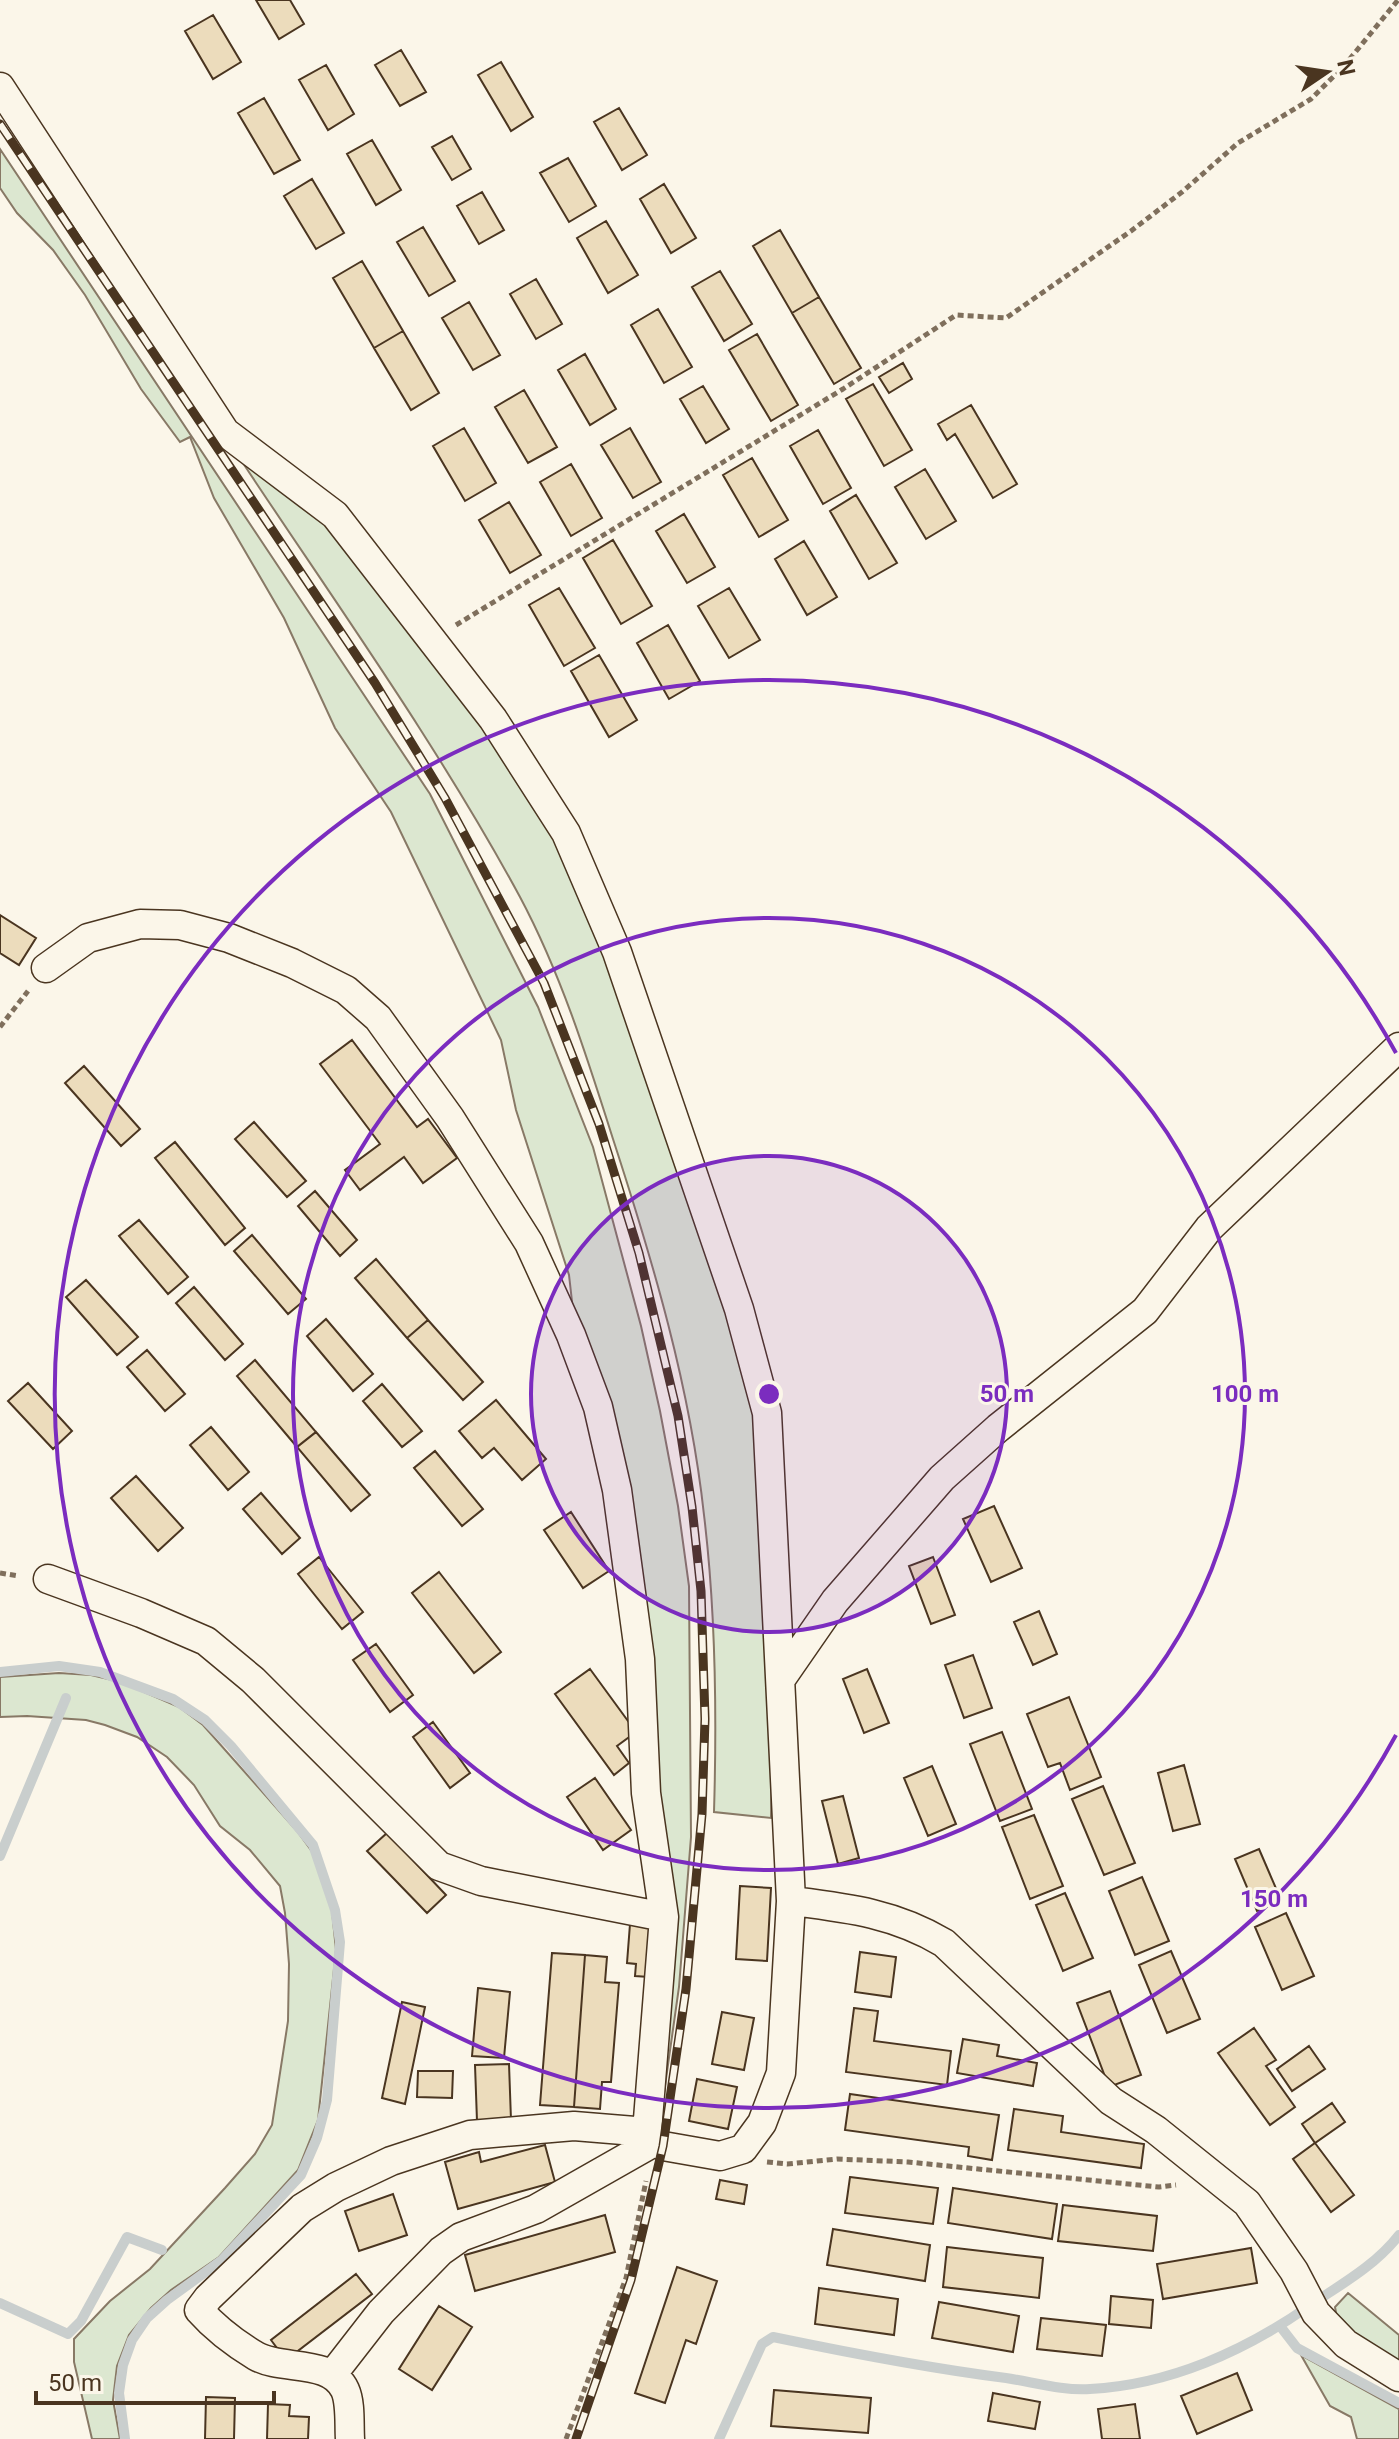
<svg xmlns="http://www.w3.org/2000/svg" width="1399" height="2439" font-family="Roboto,sans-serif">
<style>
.green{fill:#dce7d0;stroke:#887966;stroke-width:2}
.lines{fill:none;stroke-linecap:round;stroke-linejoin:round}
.stream{stroke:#c9cecd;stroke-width:10}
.building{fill:#ecdcbc;stroke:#4a3520;stroke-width:2}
.street-casing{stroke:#4a3520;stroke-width:31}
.path{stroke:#7f6f5c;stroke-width:5;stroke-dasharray:6 4;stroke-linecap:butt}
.street{stroke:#fbf6e9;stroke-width:28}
.rail-casing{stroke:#4a3520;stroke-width:9}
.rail{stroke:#fbf6e9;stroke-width:6;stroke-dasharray:18;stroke-linecap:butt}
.ring{fill:none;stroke:#7b2cbf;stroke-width:4}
.centre{fill:#7b2cbf;stroke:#fbf6e9;stroke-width:4}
.ring-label{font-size:24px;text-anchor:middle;font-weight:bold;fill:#7b2cbf;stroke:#fbf6e9;stroke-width:6;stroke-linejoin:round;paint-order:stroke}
</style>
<rect width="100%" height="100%" fill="#fbf6e9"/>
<path class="green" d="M0 149 430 794 538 1007 593 1147 641 1326 660 1411 678 1506 689 1586 691 1837 679 1987 663 2100 655 1792 575 1328 569 1275 516 1110 501 1040 391 812 335 728 284 618 214 498 190 437 180 442 141 389 85 295 53 250 17 213 0 188Z
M231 445 308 503 429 647 561 839 612 958 761 1415 773 1681 771 1818 714 1812C717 1712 716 1614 704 1515 690 1386 653 1262 613 1139 587 1057 561 974 520 897 435 740 329 594 231 445Z
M59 1673 91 1675 121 1682 179 1707 203 1725 297 1831 316 1857 332 1911 336 1950 318 2120 298 2170 219 2257 171 2290 151 2308 129 2335 117 2366 113 2400 120 2439H92L74 2362V2339L110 2301 150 2269 225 2188 255 2154 272 2125 288 2021 289 1964 285 1913 280 1886 250 1850 220 1826 194 1785 167 1757 137 1737 105 1725 86 1720 27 1716 0 1717V1677Z
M1348 2293 1399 2335V2370L1337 2318 1335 2307Z
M1301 2355 1399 2409V2439H1357L1351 2417 1330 2406Z"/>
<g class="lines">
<path class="stream" d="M0 1672 59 1666 100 1672 173 1699 205 1720 231 1746 313 1845 335 1910 340 1942 327 2100 317 2138 301 2175 222 2260 167 2300 147 2318 132 2340 123 2365 119 2393 125 2439
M0 1856 66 1698
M0 2303 68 2334 81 2321 127 2237 162 2250
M1280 2326 1297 2348 1399 2403
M719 2439 762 2344 773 2337C850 2353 927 2368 1006 2378 1033 2382 1063 2391 1090 2389 1169 2385 1245 2351 1309 2306 1340 2285 1375 2266 1399 2235"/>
</g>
<path class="building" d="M256 0H290L304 24 279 39Z
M213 15 241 62 213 79 185 31Z
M401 50 426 92 400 106 375 65Z
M501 62 533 117 511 131 478 75Z
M326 65 354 114 328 130 299 80Z
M264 98 300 160 274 174 238 113Z
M619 108 647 155 622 170 594 122Z
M452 136 471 169 452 180 432 147Z
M372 140 401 190 376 205 347 154Z
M568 158 596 206 569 222 540 173Z
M312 179 344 233 316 249 284 196Z
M664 184 696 238 671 253 640 199Z
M482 192 504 230 479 244 457 206Z
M606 221 638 275 608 293 577 238Z
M423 227 455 281 429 296 397 242Z
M780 230 819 297 792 313 753 246Z
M362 261 403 331 374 348 333 278Z
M720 271 752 324 724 341 692 287Z
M536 279 562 324 536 339 510 294Z
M819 297 861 368 834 384 792 313Z
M469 302 500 355 473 370 442 318Z
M658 309 692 367 664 383 631 325Z
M403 331 439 393 411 410 374 348Z
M757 334 798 405 771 421 729 350Z
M585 354 616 409 590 425 558 370Z
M903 363 912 379 889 393 879 377Z
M873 384 912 450 884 466 846 399Z
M703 386 729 429 706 443 680 399Z
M524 390 557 447 528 463 495 407Z
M971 405 1017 484 993 498 955 434 947 440 938 424Z
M464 428 496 483 465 501 433 446Z
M630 428 661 482 633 498 601 445Z
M818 430 851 488 823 504 790 446Z
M752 458 788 520 759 537 723 475Z
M571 464 602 518 571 536 540 482Z
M925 469 956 521 926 539 895 487Z
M856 495 897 563 869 579 830 511Z
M509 502 541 555 510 573 479 520Z
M684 514 715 567 687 583 656 531Z
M613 540 652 606 621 624 583 558Z
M804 541 837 597 807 615 775 559Z
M559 588 595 648 564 666 529 605Z
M729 588 760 640 729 658 698 606Z
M668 625 700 681 669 699 637 643Z
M599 655 637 720 609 737 571 671Z
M0 915 36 938 19 965 0 953Z
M352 1040 417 1127 428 1119 457 1158 423 1183 404 1157 360 1190 345 1170 380 1144 320 1064Z
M84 1066 140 1129 121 1146 65 1083Z
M254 1122 306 1181 287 1197 235 1139Z
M175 1142 245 1228 225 1245 155 1158Z
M315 1191 357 1240 340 1256 298 1206Z
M139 1220 188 1277 168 1294 119 1236Z
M252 1235 306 1299 288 1314 234 1251Z
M376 1259 428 1320 407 1338 355 1278Z
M86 1280 138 1337 117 1355 66 1297Z
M194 1287 243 1344 225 1360 176 1303Z
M326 1319 373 1374 353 1391 307 1336Z
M428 1320 483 1382 463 1400 407 1338Z
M147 1350 185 1394 165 1411 127 1367Z
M255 1360 316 1432 297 1447 237 1376Z
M28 1383 72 1431 53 1449 8 1401Z
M382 1384 422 1431 402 1447 363 1401Z
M496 1400 546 1459 522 1480 494 1448 482 1458 459 1431Z
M211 1427 249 1472 228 1490 190 1445Z
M316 1432 370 1495 351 1511 297 1447Z
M435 1451 483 1509 462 1526 414 1468Z
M136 1476 183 1528 158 1551 111 1498Z
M261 1493 300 1538 282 1554 243 1509Z
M994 1506 1022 1568 991 1582 963 1519Z
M571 1512 609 1571 583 1588 544 1530Z
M319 1557 363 1612 342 1629 298 1574Z
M933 1557 955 1615 931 1624 909 1566Z
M439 1572 501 1652 474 1673 412 1593Z
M1039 1611 1057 1654 1033 1665 1014 1622Z
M376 1644 413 1695 390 1712 353 1660Z
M973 1655 992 1708 964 1718 945 1665Z
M590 1669 636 1732 617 1746 629 1763 614 1775 555 1694Z
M867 1669 889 1723 864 1733 843 1679Z
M1069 1697 1101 1777 1070 1790 1060 1763 1048 1767 1027 1714Z
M433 1722 470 1773 450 1788 413 1737Z
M1002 1732 1032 1809 1000 1821 970 1744Z
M1184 1765 1200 1824 1173 1831 1158 1773Z
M932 1766 956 1824 928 1836 904 1778Z
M595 1778 631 1830 603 1850 567 1797Z
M1103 1786 1135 1863 1104 1875 1072 1799Z
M843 1796 859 1858 838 1864 822 1801Z
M1034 1815 1063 1886 1030 1899 1002 1827Z
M387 1833 446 1895 427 1913 367 1851Z
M1259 1849 1281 1900 1257 1911 1235 1859Z
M1142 1877 1169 1941 1135 1955 1109 1891Z
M740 1886 771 1888 767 1961 736 1959Z
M1065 1893 1093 1958 1063 1971 1036 1905Z
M1286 1913 1314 1976 1282 1990 1255 1927Z
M630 1924 654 1926 649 1977 635 1976 636 1964 627 1963Z
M1171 1951 1200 2019 1167 2033 1139 1965Z
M860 1952 896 1957 891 1997 855 1992Z
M552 1953 585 1955 574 2107 540 2105Z
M585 1955 607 1957 605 1982 619 1983 611 2082H602L600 2109 574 2107Z
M478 1988 510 1992 504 2058 472 2056Z
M1110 1991 1141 2075 1109 2087 1077 2003Z
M402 2002 425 2007 405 2104 382 2098Z
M854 2008 878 2011 874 2041 951 2051 947 2085 846 2072Z
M722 2012 754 2018 744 2070 712 2064Z
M1254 2028 1276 2060 1266 2066 1295 2107 1270 2125 1218 2053Z
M963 2039 999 2045 997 2056 1037 2063 1033 2086 957 2073Z
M1309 2046 1325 2069 1292 2091 1277 2069Z
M509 2064 511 2120 477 2121 475 2065Z
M418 2071H453L452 2098 417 2097Z
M697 2079 737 2087 728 2129 689 2121Z
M850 2094 999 2115 992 2160 968 2156 969 2147 845 2130Z
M1332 2103 1345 2122 1315 2143 1302 2124Z
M1014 2109 1063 2116 1061 2132 1144 2144 1141 2168 1008 2150Z
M1315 2143 1354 2195 1331 2212 1293 2159Z
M545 2145 555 2182 458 2209 445 2162 479 2152 481 2162Z
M850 2177 938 2188 933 2224 845 2213Z
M720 2180 747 2185 744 2204 716 2199Z
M953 2188 1057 2204 1052 2239 948 2223Z
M393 2194 407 2235 359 2251 345 2211Z
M1063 2205 1157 2216 1153 2251 1058 2241Z
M605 2215 615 2252 475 2291 465 2255Z
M833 2229 930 2245 925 2281 827 2265Z
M947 2247 1043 2258 1039 2298 943 2287Z
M1251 2248 1257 2283 1163 2299 1157 2264Z
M677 2267 717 2281 696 2344 686 2340 665 2403 635 2393Z
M356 2274 372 2294 286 2360 271 2340Z
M819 2288 898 2299 894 2335 815 2324Z
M1111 2296 1153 2300 1151 2328 1109 2324Z
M939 2302 1019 2316 1013 2352 932 2338Z
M439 2306 472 2327 432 2390 399 2369Z
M1041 2318 1106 2325 1102 2356 1037 2349Z
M1237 2373 1252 2410 1197 2434 1181 2396Z
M774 2390 871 2398 868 2433 771 2426Z
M993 2393 1040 2402 1035 2429 988 2421Z
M206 2397 235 2398 234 2439H205Z
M268 2404 290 2405 289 2416 309 2417 308 2439H267Z
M1135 2404 1140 2439H1102L1098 2409Z"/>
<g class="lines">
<g class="street-casing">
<path id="street" d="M0 87 225 432 335 515 493 719 566 833 617 952 739 1309 767 1413 791 1901 781 2073 762 2123 743 2149 720 2156 663 2146 654 2142 647 2132 664 1917 646 1793 640 1659 617 1490 598 1407 571 1335 529 1243 450 1118 378 1018 346 990 292 963 229 938 180 925 140 924 88 938 46 968
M48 1579 141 1613 206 1641 253 1680 439 1866 481 1881 664 1917
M781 1679 835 1601 942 1478 998 1428 1145 1311 1209 1228 1399 1047
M791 1901C847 1908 894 1913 944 1943L1111 2101 1156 2130 1247 2203 1294 2271 1316 2313 1346 2344 1399 2377
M332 2375 381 2312 441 2251 461 2237 536 2209 654 2142
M350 2439C349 2425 351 2403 345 2390 330 2358 282 2371 256 2356 236 2344 214 2327 199 2310L208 2298 302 2208 336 2187 391 2161 470 2135 574 2126 647 2132"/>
</g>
<path class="path" d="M456 625 843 389 956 315 1006 318 1131 231 1182 192 1238 143 1311 99 1344 66 1398 0
M0 1027 28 991
M0 1573 19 1576
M767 2162 787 2164 837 2159 908 2162 1159 2187 1176 2185
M566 2439 626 2278 646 2181"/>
<use href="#street" class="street"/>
<g class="rail-casing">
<path id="rail" d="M0 124 375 683 445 798 544 983 599 1124 639 1253 678 1416 692 1507 701 1591 705 1719 702 1814 686 1989 663 2146 631 2280 576 2439"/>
</g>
<use href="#rail" class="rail"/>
</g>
<circle cx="769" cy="1394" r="238" fill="#7b2cbf" fill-opacity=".12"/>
<g class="ring">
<circle cx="769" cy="1394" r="238"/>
<circle cx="769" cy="1394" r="476"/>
<path d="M1396 1735A714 714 0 1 1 1396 1053"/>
</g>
<circle cx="769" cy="1394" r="12" class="centre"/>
<g class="ring-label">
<text x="1007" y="1402">50 m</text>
<text x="1245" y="1402">100 m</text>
<text x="1274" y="1907">150 m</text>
</g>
<g transform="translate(1327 72) rotate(77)" stroke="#fbf6e9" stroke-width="6" paint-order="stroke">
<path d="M0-6L14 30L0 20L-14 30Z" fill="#4a3520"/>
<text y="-12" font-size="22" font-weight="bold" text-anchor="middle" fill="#4a3520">N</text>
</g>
<path d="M36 2391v12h238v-12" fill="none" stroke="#4a3520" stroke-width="4"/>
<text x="48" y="2391" font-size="24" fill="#4a3520" stroke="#fbf6e9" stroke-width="6" paint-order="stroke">50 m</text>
</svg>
